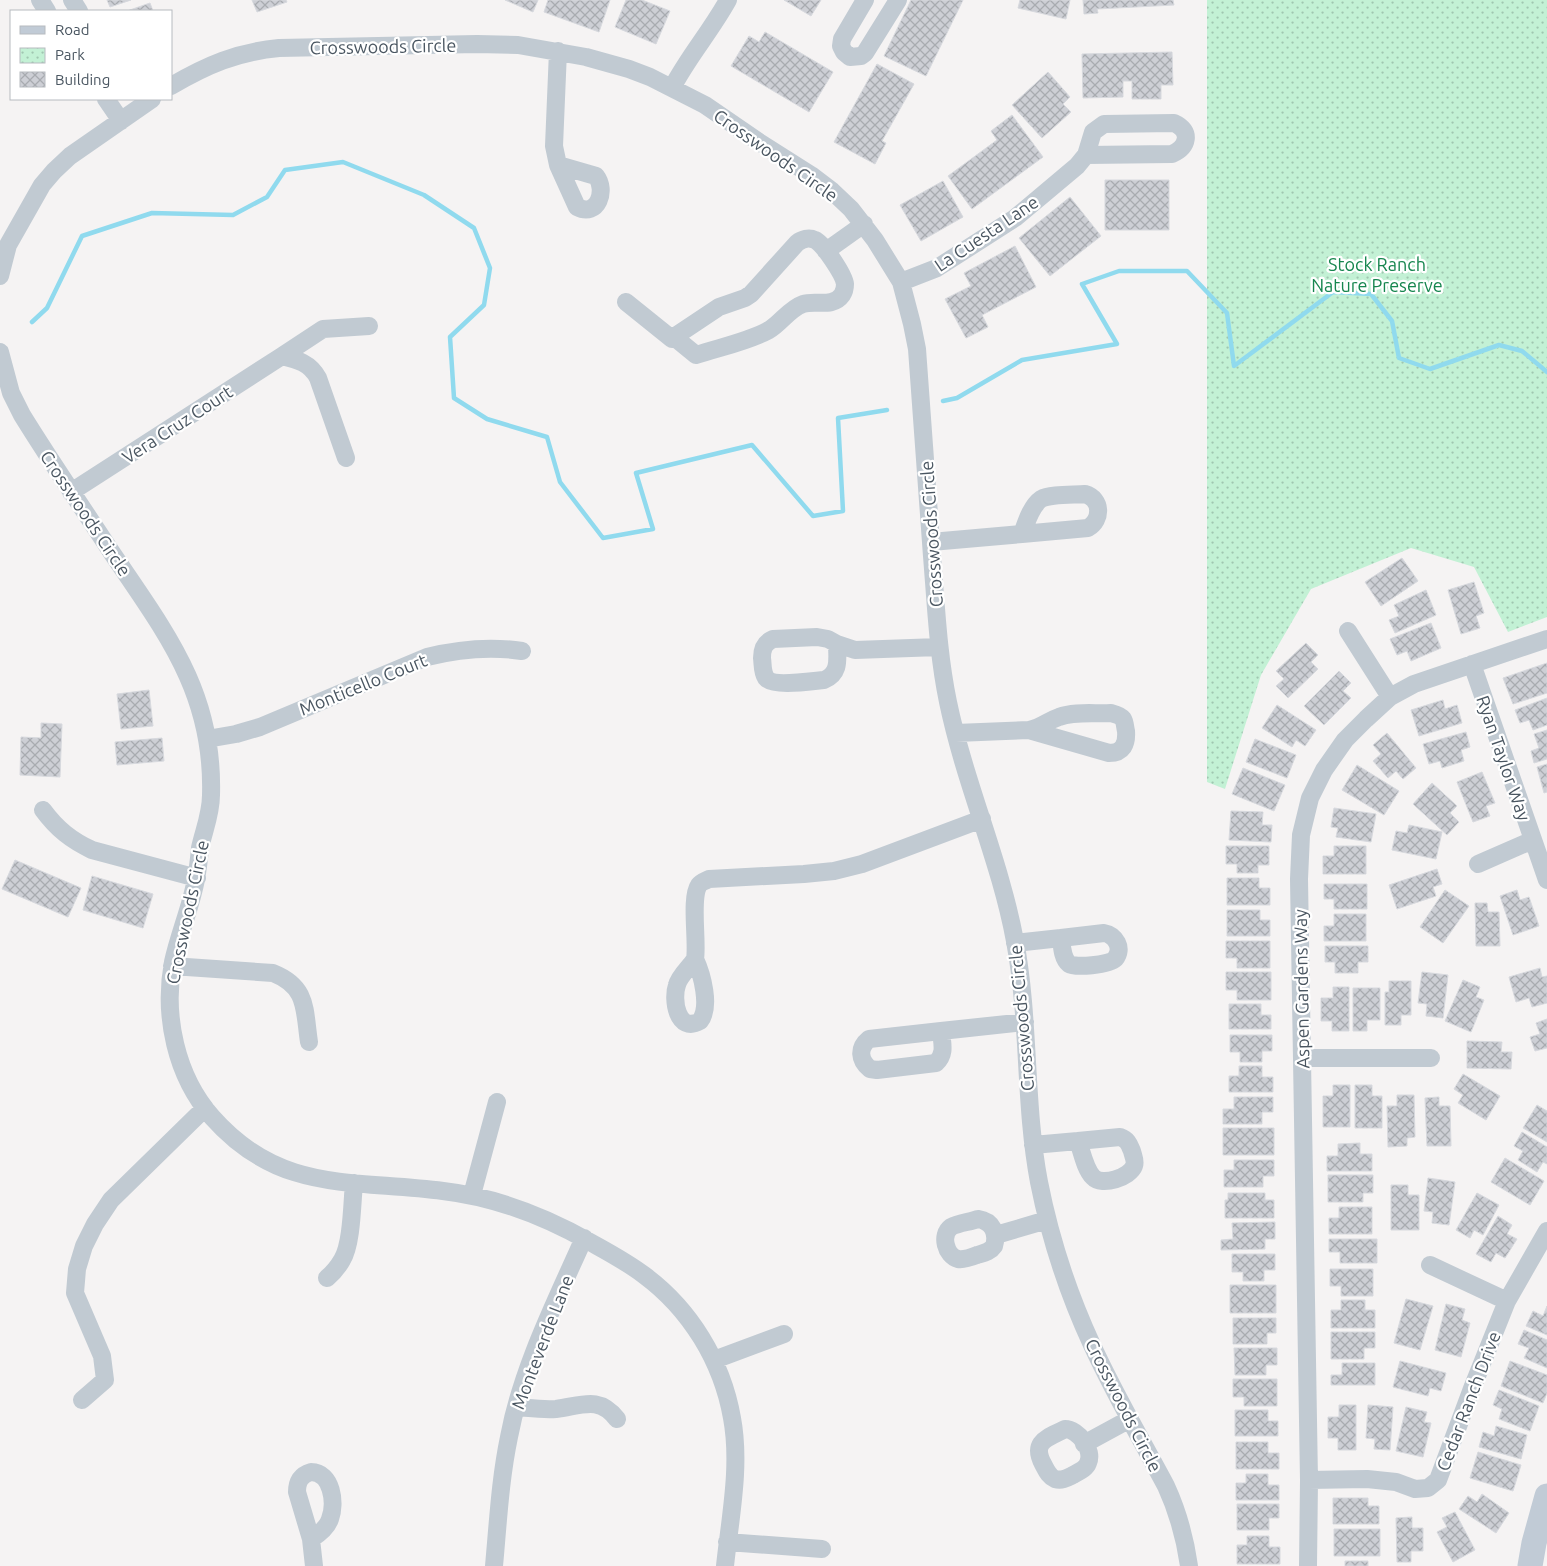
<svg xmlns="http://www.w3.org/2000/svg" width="1547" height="1566" font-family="Ubuntu,sans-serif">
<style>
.park{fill:url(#park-dots)}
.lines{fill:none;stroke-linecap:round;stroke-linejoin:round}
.stream{stroke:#90daee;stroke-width:4.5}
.building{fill:url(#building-cross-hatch);stroke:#d7d9de}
.street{stroke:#c1cad2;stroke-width:18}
.secondary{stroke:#c1cbd6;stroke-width:25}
.labels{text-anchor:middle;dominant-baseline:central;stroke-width:4.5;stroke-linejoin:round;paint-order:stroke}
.street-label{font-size:18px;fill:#4a5661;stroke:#fff}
.park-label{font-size:18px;fill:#17864f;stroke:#fff}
</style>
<defs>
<pattern id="park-dots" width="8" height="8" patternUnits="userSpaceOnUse" patternTransform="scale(1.25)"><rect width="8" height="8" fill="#c3f1d5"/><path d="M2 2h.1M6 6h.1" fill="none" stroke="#a0c6b0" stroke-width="1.8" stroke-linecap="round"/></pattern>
<pattern id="building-cross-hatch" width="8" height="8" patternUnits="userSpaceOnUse" patternTransform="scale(1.25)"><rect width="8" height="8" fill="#cdcfd5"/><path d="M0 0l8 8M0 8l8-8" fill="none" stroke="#a8abb0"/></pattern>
</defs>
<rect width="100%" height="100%" fill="#f5f3f3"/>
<path class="park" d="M1207 0H1547V617L1508 632 1474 567 1411 548 1311 589 1261 675 1225 789 1207 782Z"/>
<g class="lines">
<path class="stream" d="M32 322 47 308 82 236 152 213 233 215 267 197 285 170 343 162 424 195 474 228 490 268 484 305 450 337 454 398 487 419 547 437 560 482 603 538 653 529 636 473 752 445 813 516 843 511 838 418 887 410
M943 401 957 398 1022 360 1117 344 1082 284 1119 271H1187L1227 313 1234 366 1333 292 1371 294 1392 321 1399 358 1430 369 1499 345 1522 351 1547 372"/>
</g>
<path class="building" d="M107 0H131L110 7Z
M252 0H286L287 2 257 12Z
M505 0H538L533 12Z
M548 0H610L599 32 544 12Z
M626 0H642L670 11 656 44 615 27Z
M784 0H821L811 16Z
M911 0H963L926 76 884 56Z
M1020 0H1070L1066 19 1018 8Z
M1083 0H1173L1174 5 1097 9 1098 13 1084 14Z
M150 3 153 11H127Z
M765 32 833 72 809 112 731 66 749 36 759 42Z
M1172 52 1173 85H1161V99H1132V81H1123V97L1083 98 1082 54Z
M877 64 914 84 882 141 886 143 875 164 834 142Z
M1048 72 1070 97 1063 104 1071 112 1042 138 1012 105Z
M1012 115 1043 157 972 209 948 176 997 140 991 131Z
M1105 180H1169V230H1105Z
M943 181 963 217 921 241 900 205Z
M1070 197 1101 236 1050 276 1019 238Z
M1015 246 1036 287 982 315 988 327 966 338 945 299 971 286 964 273Z
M1402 558 1418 581 1381 606 1365 582Z
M1474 582 1484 613 1476 616 1480 628 1461 634 1448 590Z
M1426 590 1436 615 1395 633 1389 620 1399 616 1394 605Z
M1431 623 1441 648 1411 661 1407 651 1397 655 1390 639Z
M1306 643 1318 655 1311 662 1318 669 1288 698 1276 686 1284 679 1276 671Z
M1547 663V693L1513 704 1503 678Z
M1339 671 1351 683 1343 691 1351 698 1324 725 1304 706Z
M149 690 153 726 121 729 117 694Z
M1547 698V725L1533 730 1529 720 1520 723 1515 710Z
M1443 700 1445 709 1457 705 1462 723 1419 736 1411 710Z
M1277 705 1316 730 1305 746 1296 740 1292 747 1262 728Z
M41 723 62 724 60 777 20 775 21 737 41 738Z
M1547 730V759L1534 763 1531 751 1539 748 1534 734Z
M1466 732 1470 747 1461 750 1464 761 1442 768 1440 761 1429 764 1423 744Z
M1387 733 1416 768 1403 779 1396 771 1388 778 1373 761 1381 754 1373 745Z
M162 738 164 761 117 765 115 742Z
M1255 739 1296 755 1287 778 1246 762Z
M1547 764V792L1544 793 1537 767Z
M1357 765 1399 791 1384 815 1342 790Z
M1243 768 1285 785 1274 811 1232 794Z
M1482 772 1495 803 1486 806 1490 816 1473 822 1457 782Z
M1432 783 1457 806 1450 813 1459 822 1447 835 1413 804Z
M1334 808 1376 814 1371 842 1336 837 1338 828 1331 827Z
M1231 811 1263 812 1262 825H1272L1271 842 1229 840Z
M1409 825 1442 832 1436 859 1392 850 1396 831 1407 833Z
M1226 846H1269V865H1258V873H1237V864H1226Z
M1334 846H1366V874H1323V856H1334Z
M15 860 81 888 68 917 2 889Z
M1437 869 1442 884 1433 887 1436 896 1397 909 1389 885Z
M92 876 153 894 143 928 83 910Z
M1227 878H1259V888H1270V905H1227Z
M1324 884H1367V909H1334V899H1324Z
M1445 890 1469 906 1443 943 1420 927Z
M1517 890 1520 900 1529 897 1539 926 1513 935 1500 896Z
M1475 903H1487L1488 912H1499L1500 946H1476Z
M1227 910H1260V920H1270V936H1227Z
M1334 914H1366V941H1324V926H1334Z
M1226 941H1270V968H1237V958H1226Z
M1325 946H1368V962H1358V973H1335V962H1325Z
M1540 968 1542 977 1547 976V1003L1532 1007 1529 998 1516 1002 1509 977Z
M1226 972H1271V1000H1237V990H1226Z
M1422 972 1448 975 1443 1018 1426 1016 1427 1004 1418 1003Z
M1463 980 1480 987 1476 997 1484 1000 1471 1032 1445 1021Z
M1389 981H1411V1015H1401V1025H1385V992H1389Z
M1333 987H1349V1031H1332V1021H1321V998H1333Z
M1353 988H1380V1020H1367V1031H1353Z
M1229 1004H1261V1015H1271V1029H1229Z
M1547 1019V1048L1535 1051 1530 1037 1540 1034 1536 1023Z
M1230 1035H1272V1051H1262V1062H1240V1052H1230Z
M1467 1041 1502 1042 1501 1052H1512L1511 1069 1467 1068Z
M1239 1066H1262V1077H1273V1092H1229V1076H1239Z
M1463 1074 1500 1096 1486 1120 1458 1103 1463 1095 1454 1089Z
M1333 1085H1350V1127H1323V1096H1333Z
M1355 1085H1372V1096H1382V1128H1355Z
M1397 1095H1414L1415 1137 1407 1138V1146L1388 1147 1387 1106H1397Z
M1234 1097H1273V1112H1262V1124H1223V1109H1234Z
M1439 1097V1106H1450L1451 1146H1427L1425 1098Z
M1537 1105 1547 1111V1142L1523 1128Z
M1223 1128H1274V1155H1223Z
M1522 1132 1547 1147V1164L1543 1162 1537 1172 1518 1160 1523 1151 1514 1146Z
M1360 1143V1154H1372V1171H1327V1156H1338V1144Z
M1505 1158 1544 1181 1530 1205 1491 1182Z
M1234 1160H1274V1176H1263V1187H1224V1170H1234Z
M1328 1175H1373V1193H1363V1202H1328Z
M1428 1178 1455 1182 1449 1225 1432 1223 1433 1212 1424 1211Z
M1391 1185H1408V1195H1419V1230H1391Z
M1228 1193H1265V1200H1274V1218H1225V1200H1228Z
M1477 1193 1499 1205 1483 1235 1474 1230 1470 1238 1456 1230Z
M1339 1207H1372V1234H1329V1218H1339Z
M1498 1216 1512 1225 1507 1234 1517 1239 1505 1258 1496 1253 1491 1262 1476 1254Z
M1275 1222V1239H1265V1249L1221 1250V1240L1233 1239 1232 1223Z
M1329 1239H1377V1263H1340V1252H1329Z
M1232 1254H1275V1270H1264V1281H1243V1272H1232Z
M1330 1269H1373V1296H1341V1286H1330Z
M1230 1285H1276V1313H1230Z
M1406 1299 1433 1306 1420 1350 1394 1343Z
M1341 1300H1365V1310H1375V1328H1331V1310H1341Z
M1446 1304 1465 1309 1462 1320 1470 1323 1461 1357 1435 1350Z
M1547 1306V1335L1526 1326 1533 1311 1543 1316Z
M1233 1318H1276V1333H1267V1344H1233Z
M1524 1330 1547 1340V1368L1524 1358 1529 1348 1518 1344Z
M1331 1332H1375V1348H1364V1359H1331Z
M1234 1348H1277V1365H1266V1375H1235Z
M1400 1361 1446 1373 1441 1391 1430 1388 1428 1396 1393 1387Z
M1510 1361 1547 1375V1393L1543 1403 1501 1386Z
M1342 1363H1375V1385H1331V1375H1342Z
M1233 1379H1277V1406H1244V1397H1233Z
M1499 1390 1539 1406 1530 1431 1499 1419 1502 1409 1493 1405Z
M1339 1405H1356V1450H1338V1438H1328V1417H1339Z
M1368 1405 1393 1407 1390 1450 1374 1449 1375 1439 1366 1438Z
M1406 1407 1427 1412 1424 1422 1431 1423 1423 1457 1396 1451Z
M1235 1410H1268V1421H1278V1436H1235Z
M1496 1426 1527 1435 1521 1459 1479 1447 1483 1432 1494 1436Z
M1236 1442H1268V1453H1279V1469H1236Z
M1478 1452 1521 1465 1513 1491 1470 1478Z
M1246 1474H1268V1485H1279V1500H1236V1483H1246Z
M1482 1494 1509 1513 1496 1533 1459 1509 1468 1496 1477 1502Z
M1333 1498H1368V1506H1379V1524H1333Z
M1237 1504H1279V1518H1269V1530H1237Z
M1455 1512 1475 1550 1453 1562 1437 1532 1447 1527 1442 1518Z
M1412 1517V1528H1423V1551H1411V1562H1397L1396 1518Z
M1334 1529H1380V1556H1334Z
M1247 1536H1269V1547H1280V1564H1237V1545H1247Z
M1345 1561H1368V1566H1345Z"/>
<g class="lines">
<path class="street" d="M40 0 47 11
M72 0 79 11
M865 0 842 39 841 46 844 52 850 57 861 56 865 53 898 0
M558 51 554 146 558 165
M171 86C207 65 237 52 279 48L477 44 518 45 586 57 629 69 650 77 705 105 759 142 811 175 832 191 851 209 875 240 901 282 912 324 917 349C922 418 927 487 932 556 936 605 938 654 948 702 965 784 1000 860 1015 941 1030 1021 1024 1103 1039 1182 1050 1238 1068 1293 1092 1345 1114 1393 1141 1439 1166 1486 1178 1512 1185 1538 1189 1566
M672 88C688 57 711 31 728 0
M106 99 121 121
M1174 123C1192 131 1188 147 1172 154L1086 155 1093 132 1104 124Z
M558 165 596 176C607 190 598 218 577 207Z
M826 251 864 224
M0 276 8 245 42 185 54 171 70 156 152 99
M901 282 937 268 1015 218 1077 166 1086 155
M626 302 672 339 674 337 719 307 745 298 751 294 797 243C802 239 809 237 815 240 823 243 844 275 845 284 845 288 844 292 842 295 833 308 815 300 803 304 789 309 781 323 769 330 747 342 720 347 696 355L674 337
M0 352 11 393 22 415C51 462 82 507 112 553 166 633 214 693 211 795 211 814 204 830 200 848 199 859 198 869 196 879 191 907 179 934 173 962 163 1016 176 1076 212 1117 280 1194 352 1179 443 1191 495 1197 544 1216 590 1242 608 1252 627 1262 644 1275 690 1309 722 1361 732 1418 741 1466 730 1518 725 1566
M282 356 323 329 369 326
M71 492 282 356C298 360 310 363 318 378L346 458
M1085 494C1102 499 1102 520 1088 528L1022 534C1026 523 1031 506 1041 499 1050 494 1074 495 1085 494Z
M931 542 1022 534
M1348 631 1390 697
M817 637 828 639 837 644C837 658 841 673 824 680 812 681 773 687 766 678 762 672 763 665 762 658 762 649 764 643 773 639Z
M837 644 855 650 939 647
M1472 664 1547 880
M1111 713C1115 714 1120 715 1123 719 1125 722 1125 727 1126 731 1127 744 1123 753 1109 753L1029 730C1043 727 1047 721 1059 717 1075 711 1095 714 1111 713Z
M956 733 1029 730
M207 739 236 734 260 727 427 657C459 649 489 646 522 651
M43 810C57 829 71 840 92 850L197 878
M1478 864 1533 840
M1104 933C1115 935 1124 948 1115 959 1109 965 1075 968 1069 964 1062 958 1062 946 1061 938Z
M1015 943 1061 938
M695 959C698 942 690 898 699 885 701 882 705 881 709 879L804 874 834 871 862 864 982 819
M695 959C702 974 711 1007 700 1021 677 1034 672 999 677 985 679 976 690 967 695 959Z
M172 966 273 973C308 987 304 1009 309 1042
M941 1031C942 1043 946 1054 936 1063L877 1070 870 1069C859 1060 858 1048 869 1039Z
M941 1031 1025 1022
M1302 1058H1431
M1120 1137C1128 1140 1129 1144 1132 1151 1133 1156 1136 1161 1134 1166 1130 1177 1102 1187 1093 1177 1085 1169 1082 1152 1078 1141Z
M1033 1145 1078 1141
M472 1195 497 1102
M978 1219C992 1221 998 1233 994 1246 990 1252 984 1253 977 1255 972 1257 964 1260 958 1259 946 1256 940 1235 951 1227 958 1223 970 1222 978 1219Z
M996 1235 1047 1220
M1430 1265 1507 1301
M327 1278C333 1273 338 1267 342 1260 352 1244 352 1203 354 1183
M714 1360 784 1334
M82 1400 105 1380 102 1356 75 1293 77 1269 84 1246 95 1224 111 1200 205 1108
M516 1407C529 1408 543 1410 556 1409 581 1406 599 1395 617 1419
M1065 1429C1078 1429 1094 1450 1088 1463 1086 1469 1078 1472 1073 1475 1067 1478 1062 1481 1055 1479 1048 1476 1046 1469 1043 1464 1031 1441 1048 1438 1065 1429Z
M1084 1444 1130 1419
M311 1472C332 1472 336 1503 330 1519 327 1528 319 1534 311 1539L297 1492C297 1481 301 1475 311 1472Z
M1309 1480 1367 1479 1396 1482 1415 1489 1428 1488 1438 1480 1473 1386 1507 1301 1547 1231
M311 1539 314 1566
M727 1542 822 1549
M494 1566C498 1523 500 1480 509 1437 522 1368 555 1303 584 1238
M1308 1566 1309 1480 1299 879 1301 835 1310 798 1324 770 1345 740 1366 719 1390 697 1414 684 1547 639"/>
<path class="secondary" d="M1530 1566 1534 1543 1547 1496"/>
</g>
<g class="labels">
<g class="street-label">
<text transform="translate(383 46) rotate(-1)">Crosswoods Circle</text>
<text transform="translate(776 155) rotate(35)">Crosswoods Circle</text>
<text transform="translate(986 233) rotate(-34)">La Cuesta Lane</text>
<text transform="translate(177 424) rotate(-33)">Vera Cruz Court</text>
<text transform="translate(86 513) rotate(56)">Crosswoods Circle</text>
<text transform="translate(931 534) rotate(-94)">Crosswoods Circle</text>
<text transform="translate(363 684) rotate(-22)">Monticello Court</text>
<text transform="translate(1504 758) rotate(71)">Ryan Taylor Way</text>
<text transform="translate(187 912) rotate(-78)">Crosswoods Circle</text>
<text transform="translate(1301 989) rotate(-91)">Aspen Gardens Way</text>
<text transform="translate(1021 1018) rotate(-95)">Crosswoods Circle</text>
<text transform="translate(542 1342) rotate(-69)">Monteverde Lane</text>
<text transform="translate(1468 1401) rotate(-69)">Cedar Ranch Drive</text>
<text transform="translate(1124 1405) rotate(63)">Crosswoods Circle</text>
</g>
<g class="park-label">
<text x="1377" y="264">Stock Ranch<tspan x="1377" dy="21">Nature Preserve</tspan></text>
</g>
</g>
<rect x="10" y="10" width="162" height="90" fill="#ffffff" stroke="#b7bbc0"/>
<rect x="20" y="26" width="25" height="8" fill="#c1cbd6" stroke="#b7bbc0"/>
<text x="55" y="35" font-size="15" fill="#4a5661">Road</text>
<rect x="20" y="48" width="25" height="15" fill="url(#park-dots)" stroke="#b7bbc0"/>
<text x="55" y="60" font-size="15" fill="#4a5661">Park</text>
<rect x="20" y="72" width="25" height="15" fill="url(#building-cross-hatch)" stroke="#b7bbc0"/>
<text x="55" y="85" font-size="15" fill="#4a5661">Building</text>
</svg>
